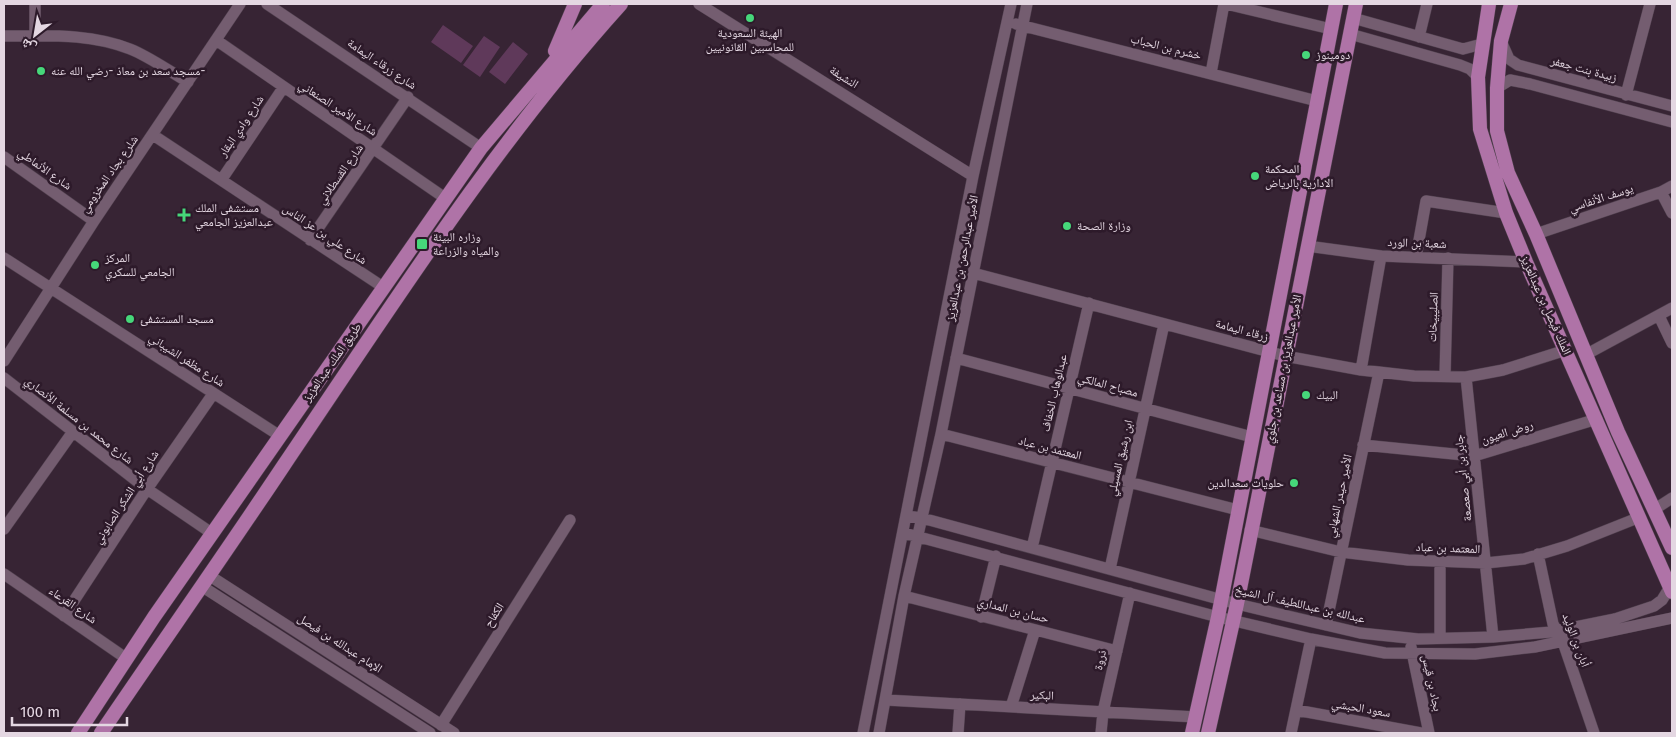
<svg xmlns="http://www.w3.org/2000/svg" width="1676" height="737" font-family="'Fira Sans','Noto Naskh Arabic',sans-serif">
<style>
.green{fill:#5f395a}
.lines{fill:none;stroke-linecap:round;stroke-linejoin:round}
.minor-casing{stroke:#51414f;stroke-width:12}
.major-casing{stroke:#51414f;stroke-width:15}
.minor{stroke:#745d70;stroke-width:11}
.major{stroke:#af73a7;stroke-width:14}
.poi-dot{fill:#46d77a;stroke:#2d1a2a;stroke-width:2}
.labels{text-anchor:middle;dominant-baseline:central;stroke-width:5;stroke-linejoin:round;paint-order:stroke}
.poi-label{font-size:12px;fill:#e4d7e2;stroke:#2d1a2a;text-anchor:start}
.street-label{font-size:12px;fill:#e4d7e2;stroke:#2d1a2a}
</style>
<rect width="100%" height="100%" fill="#372434"/>
<path class="green" d="M443 25 473 46 461 63 431 42Z
M484 36 500 47 480 77 463 65Z
M513 42 528 54 505 84 489 72Z"/>
<g class="lines">
<g class="minor-casing">
<path id="minor" d="M35 4V36
M267 4 481 148
M699 4 973 176
M1226 4 1331 29
M1353 18 1463 49 1482 44
M1016 24 1317 101
M1350 34 1460 65 1470 69 1478 77
M4 36C48 36 89 33 130 49 150 57 169 71 188 82
M1419 37 1427 4
M216 40 445 198
M1501 41 1509 59 1518 65 1672 106
M1211 73 1224 4
M1497 88 1510 80 1530 84 1672 122
M1626 95 1650 4
M153 135 383 287
M4 157 94 221
M222 179 283 88
M1661 192 1672 213
M1536 234 1661 192 1672 186
M310 240 408 97
M1307 246 1381 256 1526 262
M1416 257 1426 201 1506 213
M4 258 280 436
M973 273 1285 356 1361 370 1414 376 1466 377 1503 370 1566 350
M1659 316 1672 343
M1587 354 1672 308
M956 358 1252 437
M4 361 94 221 240 4
M1361 370 1381 256
M1445 376 1448 258
M1466 377 1493 637
M4 378 147 489 213 534
M941 434 1238 510
M1363 445 1474 456 1597 419
M1655 509 1672 498
M906 516 922 518 1237 604 1360 633 1418 639 1493 637 1551 632 1615 619 1654 606 1662 600 1670 587
M4 529 72 433
M1250 530 1341 552 1408 560 1486 563 1524 559 1567 546 1640 517
M904 533 1218 617 1311 639 1385 653 1475 654 1535 647 1672 618
M1032 548 1089 303
M1538 554 1553 624 1563 642 1594 733
M1440 561V638
M1110 569 1164 324
M4 574 127 659
M210 576 454 733
M203 587 430 733
M904 596 1117 651
M64 616 147 489 213 394
M981 617 996 556
M1326 625 1379 372
M1411 647 1429 733
M886 700 1196 717
M1011 707 1035 630
M1296 710 1421 733
M441 725 570 520
M863 733 973 176 1011 4
M879 733 904 596 941 434 1027 4
M958 733 960 704
M1101 733 1103 712 1130 593
M1291 733 1311 639"/>
</g>
<g class="major-casing">
<path id="major" d="M1489 4 1478 77 1480 129 1506 213 1526 262 1672 592
M1511 4 1501 41 1497 88V131L1508 173 1536 234 1618 432 1672 548
M555 51 575 4
M78 733 154 617 481 148 603 4
M101 733C162 643 224 555 284 465 391 307 493 146 621 4
M1192 733 1218 617 1336 4
M1208 733 1237 604 1356 4"/>
</g>
<use href="#minor" class="minor"/>
<use href="#major" class="major"/>
</g>
<g class="poi-dot">
<circle cx="750" cy="18" r="5"/>
<circle cx="1306" cy="55" r="5"/>
<circle cx="41" cy="71" r="5"/>
<circle cx="1255" cy="176" r="5"/>
<path d="M181.5 207.5h5v5h5v5h-5v5h-5v-5h-5v-5h5z"/>
<circle cx="1067" cy="226" r="5"/>
<rect x="416" y="238" width="12" height="12" rx="2.5"/>
<circle cx="95" cy="265" r="5"/>
<circle cx="130" cy="319" r="5"/>
<circle cx="1306" cy="395" r="5"/>
<circle cx="1294" cy="483" r="5"/>
</g>
<g class="labels">
<g class="poi-label">
<text x="750" y="33" text-anchor="middle">الهيئة السعودية<tspan x="750" dy="14">للمحاسبين القانونيين</tspan></text>
<text x="1316" y="55">دومينوز</text>
<text x="51" y="71">مسجد سعد بن معاذ -رضي الله عنه-</text>
<text x="1265" y="169">المحكمة<tspan x="1265" dy="14">الادارية بالرياض</tspan></text>
<text x="195" y="208">مستشفى الملك<tspan x="195" dy="14">عبدالعزيز الجامعي</tspan></text>
<text x="1077" y="226">وزارة الصحة</text>
<text x="433" y="237">وزاره البيئة<tspan x="433" dy="14">والمياه والزراعة</tspan></text>
<text x="105" y="258">المركز<tspan x="105" dy="14">الجامعي للسكري</tspan></text>
<text x="140" y="319">مسجد المستشفئ</text>
<text x="1316" y="395">البيك</text>
<text x="1284" y="483" text-anchor="end">حلويات سعدالدين</text>
</g>
<g class="street-label">
<text transform="translate(1166 47) rotate(14)">خشرم بن الحباب</text>
<text transform="translate(382 64) rotate(34)">شارع زرقاء اليمامة</text>
<text transform="translate(1584 69) rotate(15)">زبيدة بنت جعفر</text>
<text transform="translate(844 77) rotate(32)">النشيفة</text>
<text transform="translate(338 108) rotate(33)">شارع الأمير الصنعاني</text>
<text transform="translate(241 126) rotate(-56)">شارع وادي البقار</text>
<text transform="translate(45 169) rotate(35)">شارع الأنماطي</text>
<text transform="translate(109 174) rotate(-55)">شلرع بجاد المخزومي</text>
<text transform="translate(340 174) rotate(-55)">شارع القسطلاني</text>
<text transform="translate(1601 198) rotate(-18)">يوسف الأنفاسي</text>
<text transform="translate(325 234) rotate(34)">شارع علي بن عز الناس</text>
<text transform="translate(1417 243) rotate(2)">شعبة بن الورد</text>
<text transform="translate(962 258) rotate(-79)">الأمير عبدالرحمن بن عبدالعزيز</text>
<text transform="translate(1546 305) rotate(66)">الملك فيصل بن عبدالعزيز</text>
<text transform="translate(1433 317) rotate(-88)">الصليبيخات</text>
<text transform="translate(1242 330) rotate(15)">زرقاء اليمامة</text>
<text transform="translate(187 360) rotate(33)">شارع مظفر الشيباني</text>
<text transform="translate(332 362) rotate(-55)">طريق الملك عبدالعزيز</text>
<text transform="translate(1283 369) rotate(-79)">الأمير عبدالعزيز بن مساعد بن جلوي</text>
<text transform="translate(1108 385) rotate(15)">مصباح المالكي</text>
<text transform="translate(1054 393) rotate(-77)">عبدالوهاب الخفاف</text>
<text transform="translate(79 420) rotate(38)">شارع محمد بن مسلمة الأنصاري</text>
<text transform="translate(1507 432) rotate(-17)">روض العيون</text>
<text transform="translate(1050 448) rotate(14)">المعتمد بن عباد</text>
<text transform="translate(1120 458) rotate(-77)">ابن رشيق المسيلي</text>
<text transform="translate(1463 478) rotate(-96)">جابر بن أبي صعصعة</text>
<text transform="translate(1339 496) rotate(-78)">الأمير حيدر الشهابي</text>
<text transform="translate(126 497) rotate(-57)">شارع أبي الشكر الصابوني</text>
<text transform="translate(1448 548) rotate(2)">المعتمد بن عباد</text>
<text transform="translate(1300 604) rotate(13)">عبدالله بن عبداللطيف آل الشيخ</text>
<text transform="translate(73 605) rotate(35)">شارع القرعاء</text>
<text transform="translate(1013 610) rotate(14)">حسان بن المداري</text>
<text transform="translate(494 615) rotate(-58)">الكفاح</text>
<text transform="translate(1576 640) rotate(69)">أبان بن الوليد</text>
<text transform="translate(340 643) rotate(33)">الإمام عبدالله بن فيصل</text>
<text transform="translate(1100 660) rotate(-77)">ذروة</text>
<text transform="translate(1432 683) rotate(78)">بجاد بن قيس</text>
<text transform="translate(1042 695) rotate(3)">البكير</text>
<text transform="translate(1361 708) rotate(10)">سعود الحبشي</text>
</g>
</g>
<rect width="1676" height="737" fill="none" stroke="#e4d7e2" stroke-width="10"/>
<g transform="translate(35 35) rotate(211)" stroke="#2d1a2a" stroke-width="4" paint-order="stroke">
<path d="M0-4L9 19L0 12L-9 19Z" fill="#e4d7e2"/>
<text y="-8" font-size="14" font-weight="bold" text-anchor="middle" fill="#e4d7e2">ش</text>
</g>
<path d="M12 717v8h115v-8" fill="none" stroke="#e4d7e2" stroke-width="2.5"/>
<text x="20" y="717" font-size="15" fill="#e4d7e2" stroke="#2d1a2a" stroke-width="4" paint-order="stroke">100 m</text>
</svg>
